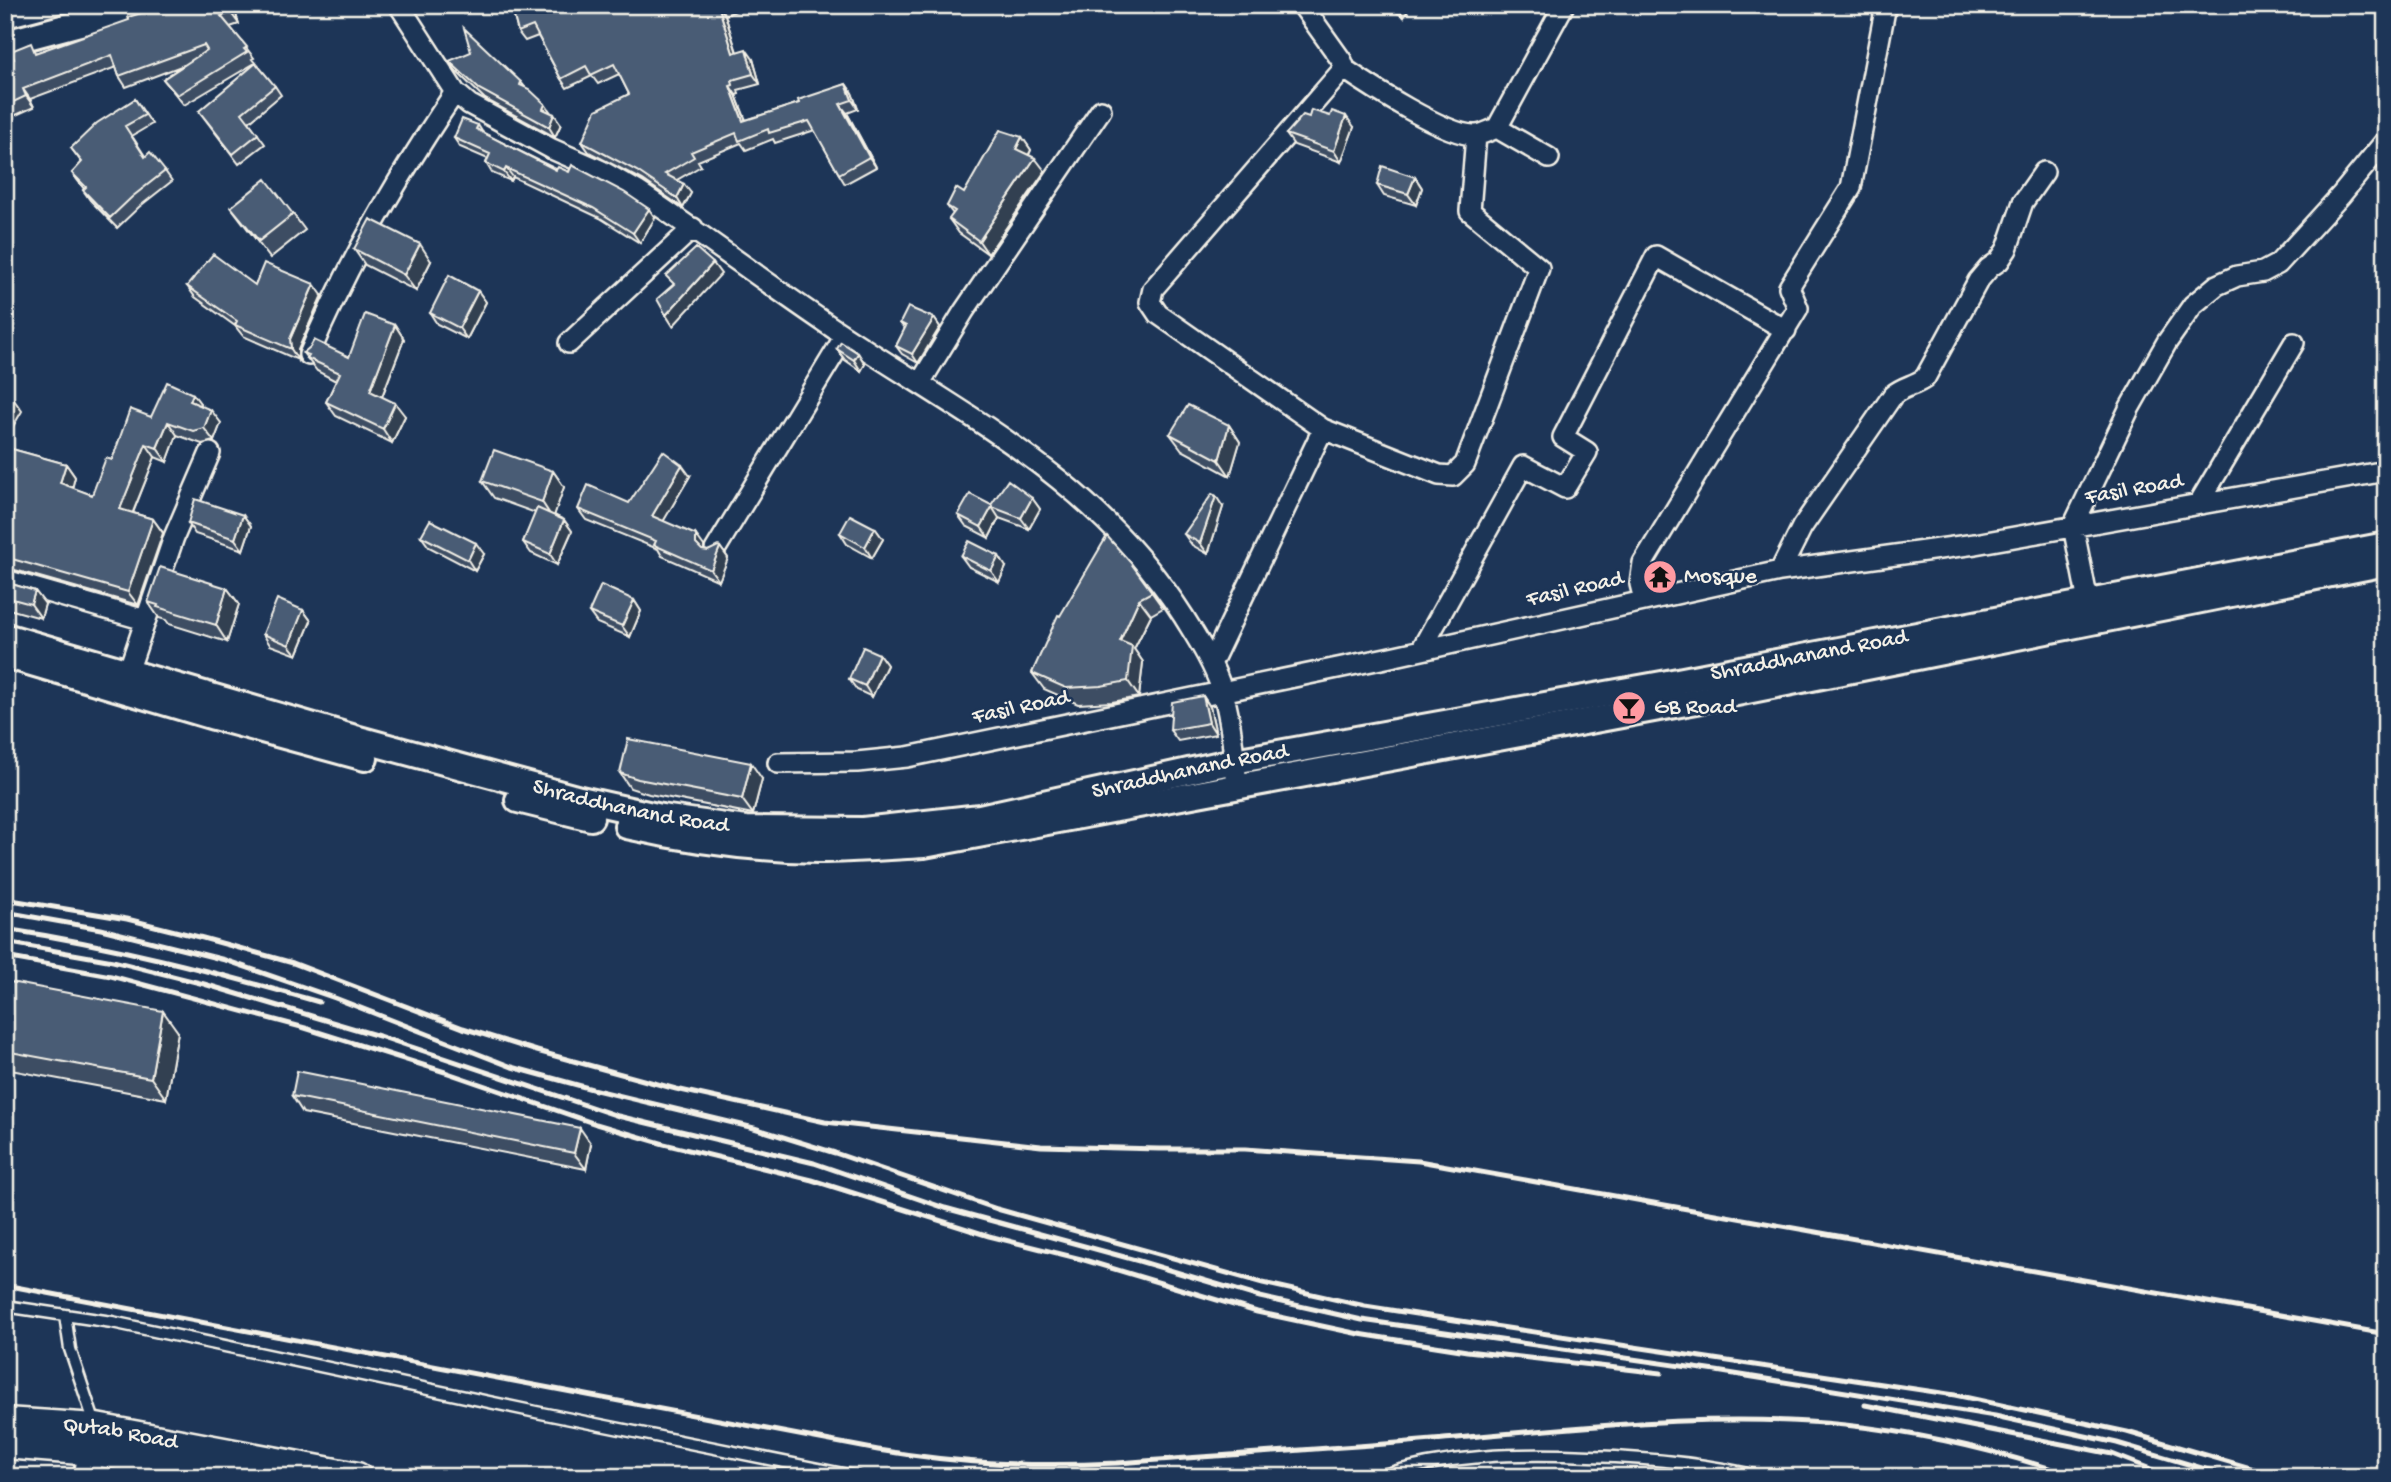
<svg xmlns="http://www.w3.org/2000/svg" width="2391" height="1482" font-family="'Gochi Hand',sans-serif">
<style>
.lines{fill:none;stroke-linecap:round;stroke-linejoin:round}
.service-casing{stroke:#f4f1e8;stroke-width:15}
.minor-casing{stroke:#f4f1e8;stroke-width:24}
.tertiary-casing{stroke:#f4f1e8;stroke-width:30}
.secondary-casing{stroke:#f4f1e8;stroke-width:33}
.service{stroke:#1d3557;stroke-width:10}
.minor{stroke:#1d3557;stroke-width:19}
.tertiary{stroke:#1d3557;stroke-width:24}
.secondary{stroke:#1d3557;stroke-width:28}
.rail{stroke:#f4f1e8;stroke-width:5}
.wall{fill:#3e4e64;stroke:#f4f1e8;stroke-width:2}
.shaded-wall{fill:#324051;stroke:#f4f1e8;stroke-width:2}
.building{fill:#485b74;stroke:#f4f1e8;stroke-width:2}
.labels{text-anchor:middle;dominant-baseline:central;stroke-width:5;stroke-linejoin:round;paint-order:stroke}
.street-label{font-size:23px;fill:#f4f1e8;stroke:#1d3557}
.poi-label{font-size:23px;fill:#f4f1e8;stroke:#1d3557;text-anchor:start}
</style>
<rect width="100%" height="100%" fill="#1d3557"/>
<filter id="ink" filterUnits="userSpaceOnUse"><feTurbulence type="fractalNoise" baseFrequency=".0143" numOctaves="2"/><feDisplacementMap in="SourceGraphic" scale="14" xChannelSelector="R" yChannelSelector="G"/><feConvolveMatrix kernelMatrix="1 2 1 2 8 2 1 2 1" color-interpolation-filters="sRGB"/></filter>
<g filter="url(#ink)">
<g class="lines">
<g class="service-casing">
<path id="service" d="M5 1306 65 1315
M95 1424 70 1349 65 1315 112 1322 536 1412 858 1477
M1377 1477C1448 1454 1517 1453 1590 1456 1648 1458 1705 1463 1761 1477"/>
</g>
<g class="minor-casing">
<path id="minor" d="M399 5 455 92 469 104 552 149 602 171 637 191C708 238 775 290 845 336 973 420 1099 483 1184 617 1198 640 1212 661 1221 687 1230 712 1233 748 1236 775
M1302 5 1342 61 1344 66 1340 73 1153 289 1150 302 1158 314 1323 429 1439 475 1453 476 1465 464 1539 268 1470 211 1476 135
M1343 68C1368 85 1447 137 1476 135 1482 135 1491 130 1497 128L1564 5
M1497 128 1549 158
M569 343 693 228
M309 355C348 262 399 175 455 92
M920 383 964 311 1101 110
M2199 503 2294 343
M715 550 845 336
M1780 571 1802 527 1893 395C1904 386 1914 386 1925 378L1978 281 1989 268 1999 261 2007 249 2023 202 2044 172
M5 580 145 620
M1644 600 1640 584 1643 563 1798 308 1789 287 1851 188 1886 5
M2088 602 2073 526 2130 407 2167 342 2193 305 2217 285 2237 276 2263 272 2278 264 2341 195 2386 140
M1421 650 1523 466 1565 488 1587 452 1563 437 1656 256 1786 330
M1212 662 1323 429
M128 672 174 537 210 453
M778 763 857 762 907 757 1386 658 1780 571 1975 544 2386 471"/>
</g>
<g class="tertiary-casing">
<g id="tertiary">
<path d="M5 43 148 5"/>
<path id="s1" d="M5 636 355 738 580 799 661 817 746 829 863 830 980 817 1234 761 1662 684 2386 545"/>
<path d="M5 655 214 717 365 758"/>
<path d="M518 800 591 818"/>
<path d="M627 826C689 840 754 849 818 850 853 850 889 847 924 845L1702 700 2386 563"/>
<path d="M86 1477 96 1432"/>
</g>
</g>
<g class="secondary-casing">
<g id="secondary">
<path id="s2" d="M5 1422 96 1428 357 1477"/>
<path d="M5 1444 93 1451 252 1477"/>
</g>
</g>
<use href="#service" class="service"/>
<use href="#minor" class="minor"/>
<use href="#tertiary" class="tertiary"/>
<use href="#secondary" class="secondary"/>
<path class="rail" d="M5 899 127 919 203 938 293 963 463 1028 537 1051 676 1089 825 1122 1041 1146 1159 1149H1245L1419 1161 2386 1334
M5 912 101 929 225 960 335 998 512 1067 592 1089 754 1128 835 1153 997 1209 1263 1283 1365 1306 1461 1321 1955 1395 2127 1432 2281 1477
M5 929C112 945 215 972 319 1002
M5 942 113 961 204 984 379 1036 618 1116 814 1163 945 1208 1139 1261 1260 1297 1362 1320 1716 1371 1995 1416 2117 1443 2232 1477
M5 957 111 976 305 1028 445 1072 596 1124 664 1144 812 1180 989 1236 1081 1259 1257 1312 1359 1334 1467 1351 1661 1373
M5 1285 878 1450C962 1464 1033 1467 1117 1463 1222 1455 1328 1449 1433 1440 1569 1429 1708 1411 1845 1425 1923 1433 2002 1452 2076 1477
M1865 1405 2112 1454 2171 1477"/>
</g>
<path class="wall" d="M233 5 239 24 230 27 254 58 252 59 255 63 184 105 163 79 184 65 126 87 119 76 116 67 30 99 34 107 7 119 5 117V63L38 52Z
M269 5H300L274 13Z
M458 5H480V8L464 14Z
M511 5H752L725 15 737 52 753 59 760 84 738 90 739 94 736 95 746 120 799 103 846 84 852 93 858 109 847 113 876 167 845 184 839 174 815 130 775 143 773 139 746 150 741 143 698 161 701 166 677 180 691 193 683 208 643 180 589 152 582 142 629 94 619 74 598 84 592 76 567 88 561 79 538 36 525 41 518 32Z
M994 5H1018L1019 7 997 10Z
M1385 5H1411L1404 17Z
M449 61 521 82 525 87 561 124 555 137 485 99 456 71Z
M275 86 281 95 249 122 265 144 239 164 199 111Z
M135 99 152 124 132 136 145 156 165 171 172 181 139 207 117 228 90 200 83 190 84 189 72 173 82 163 71 148Z
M1330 116 1354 127 1341 162 1294 145 1286 134 1309 117Z
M478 125 483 133 655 218 640 243 600 218 513 177 511 181 492 173 486 163 488 159 460 147 454 138Z
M1022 137 1031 150 1029 155 1045 171 988 254 959 233 949 219 953 214 947 206 964 193Z
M1415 177 1422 188 1416 205 1384 196 1377 185Z
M231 207 293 214 305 230 270 258 243 223Z
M354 249 431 261 416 291 365 265Z
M255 285 322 295 298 350V360L243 336 235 326 195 297 187 286Z
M478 291 486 302 467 339 437 324 430 313Z
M934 318 940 327 918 363 902 354 896 346 905 329 900 323Z
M395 325 404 339 382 397 405 416 392 443 336 416 326 402 336 381 317 371 303 353 349 357Z
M837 349 858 353 865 364 861 371 845 360Z
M193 394 202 406 221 423 214 441 202 444 177 435 167 462 155 457 133 513 153 519 163 533 138 605 8 568 5 569V447L66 464 75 477 72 488 92 495 112 460 151 417Z
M1229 425 1240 442 1230 476 1182 450 1170 434Z
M553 471 564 487 554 515 564 520 572 531 557 565 531 553 523 542 536 513 494 498 482 481Z
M690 476 663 521 704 546V550L708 551 720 547 728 558 719 581 662 556 658 549 586 520 578 509 629 503Z
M1032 498 1040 509 1029 529 999 518 989 538 966 526 958 515 991 505Z
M1223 507 1208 554 1192 545 1184 534Z
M243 515 251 526 243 550 195 534 188 523Z
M875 528 883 539 872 558 847 544 840 533Z
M421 536 484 554 475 571 429 547Z
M961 556 1006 567 999 582 969 567Z
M1130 562 1163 608 1151 615 1134 649 1143 662 1139 697 1112 702 1078 704 1044 689 1032 673 1060 616Z
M5 582 35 591 45 604 41 618 5 608Z
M227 588 239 604 227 642 169 624 166 620 159 618 148 602Z
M634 600 641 611 630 637 597 623 589 612Z
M303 610 311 621 297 655 270 645 263 634Z
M879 654 887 665 872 697 857 690 849 679Z
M1203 696 1210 707 1216 734 1178 741 1170 730Z
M620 773 762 779 753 814 649 794 630 788Z
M5 981 178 1032 166 1099 5 1069Z
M292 1096 591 1144 586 1169 303 1113Z"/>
<path class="shaded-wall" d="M229 5H233L239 24 231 13Z
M718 5 725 15 740 63 733 53Z
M1396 5H1411L1404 17Z
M746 49 753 59 760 84 753 74Z
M846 84 852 93 858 109 852 100Z
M730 86 736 95 749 130 743 121Z
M23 89 30 99 34 107 26 96Z
M545 104 552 114 543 109Z
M840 104 847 113 876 167 869 157Z
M554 114 561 124 555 137 549 127Z
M1346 116 1354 127 1341 162 1334 151Z
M1022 137 1031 150 1025 162 1016 149Z
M1035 158 1045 171 988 254 979 241Z
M506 168 513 177 511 181 504 172Z
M1415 177 1422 188 1416 205 1408 194Z
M684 184 691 193 683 208 677 198Z
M649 209 655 218 640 243 633 233Z
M420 244 431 261 416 291 404 275Z
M713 263 721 274 673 326 666 315Z
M314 284 322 295 298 350V360L291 349 290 339Z
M478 291 486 302 467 339 459 328Z
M934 318 940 327 918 363 912 354Z
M395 325 404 339 379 404 370 391Z
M858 353 865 364 861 371 854 360Z
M193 394 203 407 190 401Z
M14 400 22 411 5 440V416Z
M395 403 405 416 392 443 383 429Z
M211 410 221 423 214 441 204 428Z
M168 422 177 435 167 462 157 448Z
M1229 425 1240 442 1230 476 1219 460Z
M146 444 155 457 129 522 120 509Z
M66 464 75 477 70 497 60 483Z
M682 465 690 476 660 527 652 516Z
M553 471 564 487 553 519 542 502Z
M1216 496 1223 507 1208 554 1200 543Z
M1032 498 1040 509 1029 529 1021 518Z
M992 507 999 518 989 538 981 527Z
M243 515 251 526 243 550 235 539Z
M153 519 163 533 138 605 128 592Z
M564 520 572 531 557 565 550 554Z
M875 528 883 539 872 558 865 547Z
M696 535 704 546V555L696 544Z
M476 543 484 554 475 571 468 560Z
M720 547 728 558 719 581 711 570Z
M999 556 1006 567 999 582 991 571Z
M227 588 239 604 227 642 216 625Z
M35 591 45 604 41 618 31 604Z
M1139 599 1151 615 1134 649 1143 662 1139 697 1128 681 1120 641Z
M634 600 641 611 630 637 622 626Z
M303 610 311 621 297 655 289 645Z
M879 654 887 665 872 697 865 686Z
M1203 696 1210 707 1216 734 1209 723Z
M751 763 762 779 753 814 742 799Z
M163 1011 178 1032 166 1099 151 1078Z
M580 1128 591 1144 586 1169 574 1153Z"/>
<path class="building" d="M168 5H229L231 13 221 16 247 47 244 49 247 52 177 95 163 79 207 50 204 45 119 76 112 55 23 89 26 96 5 106V63L14 59 11 51 31 43 35 53 129 20 128 17Z
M511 5H718L733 53 746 49 753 74 732 80 733 85 730 86 743 121 799 103 798 100 846 84 852 100 840 104 869 157 839 174 809 121 769 133 768 129 739 141 736 133 691 152 694 157 665 174 684 184 677 198 637 171 582 142 596 110 629 94 614 64 591 75 586 66 561 79 533 26 518 32Z
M464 28 521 82 520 85 529 89 545 104 543 109 554 114 549 127 479 89 449 61 471 52Z
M256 63 275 86 242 113 258 134 233 154 199 111Z
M135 99 145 115 125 126 145 157 150 152 165 171 132 197 110 218 83 190 86 187 72 173 82 162 71 148 97 123Z
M1311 110 1330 116 1332 111 1346 116 1334 151 1286 134 1303 115 1309 117Z
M462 119 478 125 476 129 556 170 558 167 569 172 572 165 624 192 649 209 633 233 593 208 506 168 504 172 486 163 490 154 454 138Z
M1000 130 1022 137 1016 149 1035 158 979 241 949 219 955 211 947 206 956 188 964 193Z
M1382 166 1415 177 1408 194 1377 185Z
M266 179 293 214 259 241 231 207Z
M370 219 420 244 404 275 354 249Z
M696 248 713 263 666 315 657 299 674 284 666 276Z
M213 254 255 285 264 263 314 284 290 339 291 349 235 325 237 321 187 286Z
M449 275 478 291 459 328 430 313Z
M908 307 934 318 912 354 896 346 906 326 900 323Z
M365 314 395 325 370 391 395 403 383 429 326 402 340 373 307 358 309 355 303 353 310 347 314 340 349 357Z
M841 342 858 353 854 360 837 349Z
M167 382 193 394 190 401 211 410 204 428 193 431 168 422 157 448 146 444 120 509 153 519 128 592 5 557V447L66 464 60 483 92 495 106 458 112 460 130 409 151 417Z
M5 395 14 400 5 416Z
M1188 405 1229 425 1219 460 1170 434Z
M494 450 553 471 542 502 482 481Z
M663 451 682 465 652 516 696 535V544L702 550 708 551 718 546 720 547 711 570 654 545 656 541 578 509 588 485 629 503Z
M1008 480 1032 498 1021 518 992 507 981 527 958 515 970 494 991 505Z
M1212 494 1216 496 1200 543 1184 534Z
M195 499 243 515 235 539 188 523Z
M537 508 564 520 550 554 523 542Z
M850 515 875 528 865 547 840 533Z
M430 520 476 543 468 560 421 536Z
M1107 536 1130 562 1152 592 1139 599 1120 641 1132 646 1128 681 1101 686 1066 688 1032 673 1058 615 1060 616Z
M969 541 999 556 991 571 961 556Z
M160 567 227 588 216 625 157 607 158 605 148 602Z
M5 582 35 591 31 604 5 597Z
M601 585 634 600 622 626 589 612Z
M277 599 303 610 289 645 263 634Z
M863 647 879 654 865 686 849 679Z
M1203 696 1209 723 1170 730 1172 702Z
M628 739 751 763 742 799 638 779 620 773Z
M5 981 163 1011 151 1078 5 1051Z
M297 1071 580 1128 574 1153 292 1096Z"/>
</g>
<defs>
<g id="temple-disc" transform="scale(1.75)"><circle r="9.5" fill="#ff9aa2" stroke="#1d3557"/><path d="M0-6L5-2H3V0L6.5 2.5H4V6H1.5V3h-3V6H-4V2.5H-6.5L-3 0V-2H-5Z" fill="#111"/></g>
<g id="bar-disc" transform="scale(1.75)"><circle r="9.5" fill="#ff9aa2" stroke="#1d3557"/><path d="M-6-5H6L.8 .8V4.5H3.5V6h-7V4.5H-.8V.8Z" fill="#111"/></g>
</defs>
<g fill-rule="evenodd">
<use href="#temple-disc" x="1660" y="577"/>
<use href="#bar-disc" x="1629" y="708"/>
</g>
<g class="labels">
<g class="street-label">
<text transform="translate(2134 490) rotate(-10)">Fasil Road</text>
<text transform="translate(1575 590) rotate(-13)">Fasil Road</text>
<text stroke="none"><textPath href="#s1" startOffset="1846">Shraddhanand Road</textPath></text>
<text transform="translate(1021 708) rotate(-12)">Fasil Road</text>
<text stroke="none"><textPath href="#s1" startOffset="1216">Shraddhanand Road</textPath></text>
<text stroke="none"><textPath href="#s1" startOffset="649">Shraddhanand Road</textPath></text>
<text stroke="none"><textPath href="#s2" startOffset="116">Qutab Road</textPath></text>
</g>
<g class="poi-label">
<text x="1684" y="577">Mosque</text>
<text x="1654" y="708">GB Road</text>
</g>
</g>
<rect width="2391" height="1482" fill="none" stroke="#1d3557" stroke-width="28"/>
<rect x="14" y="14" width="2363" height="1454" fill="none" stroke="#f4f1e8" stroke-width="2.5" filter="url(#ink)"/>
</svg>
